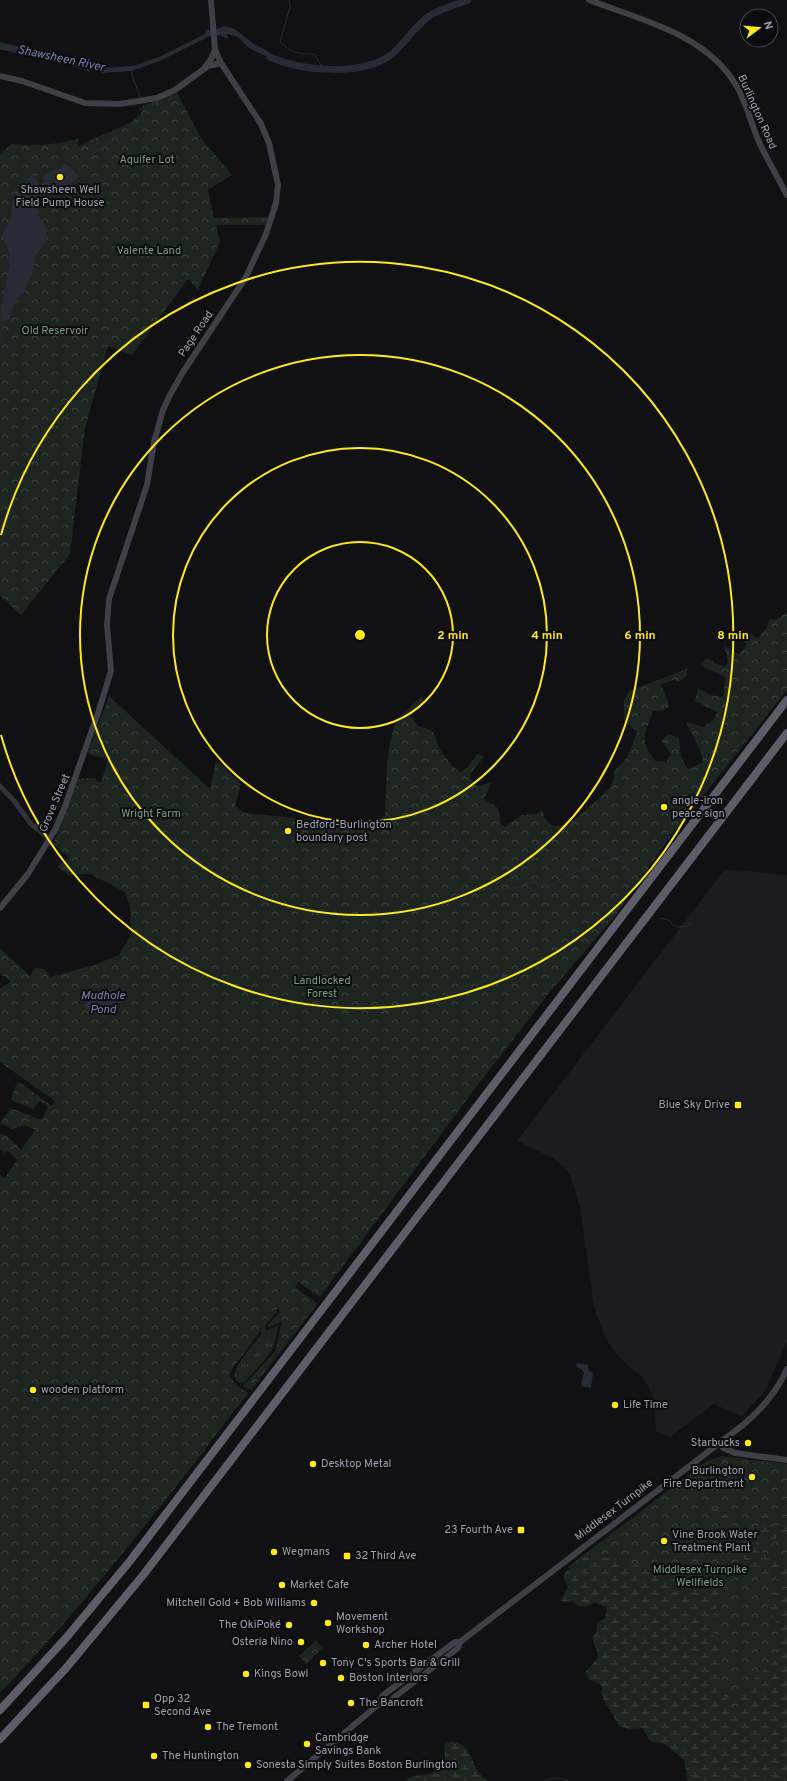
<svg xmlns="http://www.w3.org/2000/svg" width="787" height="1781" font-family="Overpass,sans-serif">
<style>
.built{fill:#1c1c1f}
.grass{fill:url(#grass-tufts)}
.forest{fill:url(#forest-crowns)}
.wetland{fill:url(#wetland-marsh)}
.water{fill:#262b36}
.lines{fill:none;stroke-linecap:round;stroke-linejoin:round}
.stream{stroke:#262b36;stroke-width:1}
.river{stroke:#262b36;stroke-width:7}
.tertiary{stroke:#323137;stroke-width:5}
.secondary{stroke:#3f3f48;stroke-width:6}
.motorway{stroke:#5d5d69;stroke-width:8}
.ring{fill:none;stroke:#ffe91c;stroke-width:2}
.poi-dot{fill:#ffe91c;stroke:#0c0b0d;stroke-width:1.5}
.labels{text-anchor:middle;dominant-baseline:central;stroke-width:4;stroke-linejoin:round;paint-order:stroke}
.street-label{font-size:11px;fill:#a0a2b4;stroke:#0c0b0d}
.park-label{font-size:11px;fill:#75a183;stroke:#0c0b0d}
.poi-label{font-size:11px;fill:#a0a2b4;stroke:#0c0b0d;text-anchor:start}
.water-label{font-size:12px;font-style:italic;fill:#7486b3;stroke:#0c0b0d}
.centre{fill:#ffe91c;stroke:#0c0b0d;stroke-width:2}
.ring-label{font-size:12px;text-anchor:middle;font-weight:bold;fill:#ffe91c;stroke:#0c0b0d;stroke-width:4;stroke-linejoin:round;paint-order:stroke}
</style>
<defs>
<pattern id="grass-tufts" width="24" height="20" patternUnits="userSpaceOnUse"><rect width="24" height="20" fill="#1c251f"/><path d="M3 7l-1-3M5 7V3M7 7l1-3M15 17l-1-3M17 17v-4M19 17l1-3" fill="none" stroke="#3a423d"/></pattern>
<pattern id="forest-crowns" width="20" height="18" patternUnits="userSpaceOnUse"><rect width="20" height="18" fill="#1c251f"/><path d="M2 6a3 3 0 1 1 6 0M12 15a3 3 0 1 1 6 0" fill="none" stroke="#3a423d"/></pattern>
<pattern id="wetland-marsh" width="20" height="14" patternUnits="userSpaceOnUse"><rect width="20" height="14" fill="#1c251f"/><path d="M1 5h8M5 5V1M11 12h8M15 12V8" fill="none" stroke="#3a423d"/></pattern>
</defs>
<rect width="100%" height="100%" fill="#111012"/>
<path class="built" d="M725 869 787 875V1342L765 1391 742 1417 714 1404 670 1437 656 1431 654 1400 648 1386 641 1375 630 1368 619 1356 607 1341 594 1308 580 1207 570 1175 562 1165 551 1157 517 1141Z"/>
<path class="grass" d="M274 1301 277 1312 265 1325 266 1331 279 1325 273 1348 263 1362 244 1383 238 1382 234 1375C239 1359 251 1347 262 1334L260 1330Z"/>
<path class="forest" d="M177 93 201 138 232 175 208 190 214 218 269 217 267 225H216L220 242 198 290 188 279 132 355 108 346 85 428 70 554 21 615 0 596V154L11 144C35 146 55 145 78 139V146L132 122 142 112V106L158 101Z
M787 613V690L668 840 612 920 549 993 480 1082 320 1297 298 1282 295 1287 317 1303 315 1307 251 1390 243 1386 275 1352 282 1321 268 1328V1325L280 1312 278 1308 232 1369 230 1377 238 1387 249 1393C228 1417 210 1444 190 1469 129 1546 68 1623 0 1693V1174L4 1179 17 1160 8 1151 4 1153 0 1150V1134L7 1135 21 1150 35 1130 25 1125 12 1129 0 1123 11 1108 39 1119 43 1118 48 1107 40 1101 33 1109 11 1100 14 1089 19 1082 52 1106 55 1101 0 1062V988L11 982 0 973V948L30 976 35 968 44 969 50 977 94 965 119 955 131 935 130 907 125 892 90 874 69 875 57 867 69 857 53 844 78 779 94 778 101 783 108 759 87 754 109 696 210 789 216 760 241 784 235 806 245 813 316 820 375 824 385 815C386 791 386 746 395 725 400 715 413 705 421 697L425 701 411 716 418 726 428 729 434 733 440 750 452 765 460 772 468 767 478 753 484 757 471 773 470 778 477 786 492 782 484 799 498 808 501 824 505 827 521 815 536 814 543 810 544 818 552 826 563 825 577 818 610 788 614 778V771L627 758 637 732 624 721V701L629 691 687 669V675L679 682 673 680 660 685 665 692 669 707 662 711H653C645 734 638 741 656 761L666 762 671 754 661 740 669 734 679 738 681 756 688 769 703 762C701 747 692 736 686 722L703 727 714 720 717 712 695 701 698 688 710 695 723 697 725 677 700 665 707 658 717 664 725 666 728 662 724 646 739 654 746 646 738 628 749 632 757 638 767 628 769 619 775 620Z
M721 1456 787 1464V1781L606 1591 568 1567 704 1463Z
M316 1640 323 1648 306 1664 299 1656Z"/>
<path class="wetland" d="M769 1507 770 1510 766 1515V1526C777 1529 779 1522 787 1519V1533L773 1540H757L755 1544 757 1550 787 1564V1582L773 1578 742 1575C740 1569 744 1567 744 1562 745 1556 735 1542 730 1539L729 1529 710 1515V1512L713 1508 718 1509C722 1512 727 1516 730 1519 734 1526 736 1534 743 1537L755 1531 757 1526 761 1524C762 1516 760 1510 769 1507Z
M590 1554 648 1567 663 1576C681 1569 716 1568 734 1577L721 1594 711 1621 713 1633 721 1654V1685L729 1704 736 1708 738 1707 745 1691 755 1678 773 1662 778 1652 779 1629 775 1617 767 1612 769 1593 778 1591 787 1595V1781H688L684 1760 665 1744 650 1741 642 1728 628 1729 619 1726 606 1704 601 1693 602 1688 599 1683C591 1682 587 1679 586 1671L597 1659 598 1654 592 1638 596 1633 597 1623 605 1618 607 1607 595 1603 585 1607 579 1606 573 1602 560 1601 568 1587 563 1577 566 1571 571 1568 579 1573H583L582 1559Z
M451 1741C477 1745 469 1772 489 1781H405C417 1770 439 1781 444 1760 446 1755 444 1749 445 1744Z"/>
<path class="water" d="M225 26C240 28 246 41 258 46 265 50 277 56 280 63L249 48 238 37 228 34 227 35 228 39 219 35 210 36 162 60 132 71 102 73 79 66 82 64 103 68 133 66 159 57 205 34 206 29 210 31Z
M67 165 74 170 77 180 50 192 45 186 42 177 47 173Z
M34 174 44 194 42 197 38 199 36 206 38 215 47 228 46 242 34 257 33 271 29 282 13 307 9 320 0 322 1 307 10 265 9 253 2 235 11 218 12 202 28 178Z
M118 988C119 1002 117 1009 106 1017 95 1016 89 1014 84 1004 97 989 99 991 118 988Z
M577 1363 588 1365 589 1371 593 1373 591 1388 581 1386 584 1372 581 1369 576 1367Z"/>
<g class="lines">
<path class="stream" d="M289 0 290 7 280 42C291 53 299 54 314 54L323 68
M132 71V75L140 97
M140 108 141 111
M76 175 78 174 81 162 144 119 142 115
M43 193 49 190
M0 343H2V330L5 320
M401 781 410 780 416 791 422 796 421 803 434 822H444L466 846 467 857 469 860V871L473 879 492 890 520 887 521 885 536 881 538 884 548 886 554 885 560 879 587 867 621 856C628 867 631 879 627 893
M660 918 669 920 673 925 678 927 688 926 691 923
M445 994 506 972 523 971 552 962 561 946
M545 1781C551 1777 562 1777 568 1781"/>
<path class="river" d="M0 46 64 60 89 68
M270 57C301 71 363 77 392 54 406 42 415 25 431 15 442 8 456 5 468 0"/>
<path class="tertiary" d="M0 786 15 802 31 824 50 839"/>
<path class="secondary" d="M589 0C641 20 706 34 736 85 747 103 751 125 760 144 768 161 778 178 787 195
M205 67 211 59 215 50
M0 76 22 81 85 103 120 104 157 98 175 90 208 66 221 63
M0 908 28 874 55 830 64 809 98 713 111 671 107 625 109 599 147 485 154 442 163 410 170 395 183 372 246 277 266 234 276 203 278 185 269 143 261 124 221 63 215 50 211 0
M720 1442 723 1448 735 1453 787 1460
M379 1704 382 1696 455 1642H460L743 1425C762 1409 777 1391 787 1369
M287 1781 379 1704 387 1703 458 1648 460 1642"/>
<path class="motorway" d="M0 1710 66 1638 130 1561 787 700
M0 1739 67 1667 144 1574 787 733"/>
</g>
<g class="ring">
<circle cx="360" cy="635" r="93"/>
<circle cx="360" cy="635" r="187"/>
<circle cx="360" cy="635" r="280"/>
<path d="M1 535A373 373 0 1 1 1 735"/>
</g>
<g class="poi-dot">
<circle cx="60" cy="177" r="4"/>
<circle cx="664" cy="807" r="4"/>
<circle cx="288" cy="831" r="4"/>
<rect x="734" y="1101" width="8" height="8" rx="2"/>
<circle cx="33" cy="1390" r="4"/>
<circle cx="615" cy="1405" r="4"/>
<circle cx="748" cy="1443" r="4"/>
<circle cx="313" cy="1464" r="4"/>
<circle cx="752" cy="1477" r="4"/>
<rect x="517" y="1526" width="8" height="8" rx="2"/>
<circle cx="664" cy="1541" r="4"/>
<circle cx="274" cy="1552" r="4"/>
<rect x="343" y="1552" width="8" height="8" rx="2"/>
<circle cx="282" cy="1585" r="4"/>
<circle cx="314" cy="1603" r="4"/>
<circle cx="328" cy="1623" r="4"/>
<circle cx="289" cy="1625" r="4"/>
<circle cx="301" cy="1642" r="4"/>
<circle cx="366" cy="1645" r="4"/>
<circle cx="323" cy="1663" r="4"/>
<circle cx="246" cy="1674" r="4"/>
<circle cx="341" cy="1678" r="4"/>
<circle cx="351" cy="1703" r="4"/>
<rect x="142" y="1701" width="8" height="8" rx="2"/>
<circle cx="208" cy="1727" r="4"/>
<circle cx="307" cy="1744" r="4"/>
<circle cx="154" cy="1756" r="4"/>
<circle cx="248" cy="1765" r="4"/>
</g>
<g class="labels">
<g class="street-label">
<text transform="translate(757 112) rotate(66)">Burlington Road</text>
<text transform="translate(196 334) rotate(-56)">Page Road</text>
<text transform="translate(55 803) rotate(-67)">Grove Street</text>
<text transform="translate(614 1510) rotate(-37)">Middlesex Turnpike</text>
</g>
<g class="park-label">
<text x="147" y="160">Aquifer Lot</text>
<text x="149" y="251">Valente Land</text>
<text x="55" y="331">Old Reservoir</text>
<text x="151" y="814">Wright Farm</text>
<text x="322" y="981">Landlocked<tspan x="322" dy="13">Forest</tspan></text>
<text x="700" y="1570">Middlesex Turnpike<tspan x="700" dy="13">Wellfields</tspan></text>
</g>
<g class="poi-label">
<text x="60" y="190" text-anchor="middle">Shawsheen Well<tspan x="60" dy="13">Field Pump House</tspan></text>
<text x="672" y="801">angle-iron<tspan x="672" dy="13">peace sign</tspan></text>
<text x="296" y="825">Bedford-Burlington<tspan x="296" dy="13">boundary post</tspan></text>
<text x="730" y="1105" text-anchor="end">Blue Sky Drive</text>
<text x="41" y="1390">wooden platform</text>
<text x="623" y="1405">Life Time</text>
<text x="740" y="1443" text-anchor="end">Starbucks</text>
<text x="321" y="1464">Desktop Metal</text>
<text x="744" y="1471" text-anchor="end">Burlington<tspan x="744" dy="13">Fire Department</tspan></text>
<text x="513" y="1530" text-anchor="end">23 Fourth Ave</text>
<text x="672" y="1535">Vine Brook Water<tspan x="672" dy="13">Treatment Plant</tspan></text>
<text x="282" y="1552">Wegmans</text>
<text x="355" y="1556">32 Third Ave</text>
<text x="290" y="1585">Market Cafe</text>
<text x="306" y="1603" text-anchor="end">Mitchell Gold + Bob Williams</text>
<text x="336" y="1617">Movement<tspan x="336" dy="13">Workshop</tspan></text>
<text x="281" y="1625" text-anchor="end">The OkiPoké</text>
<text x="293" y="1642" text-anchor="end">Osteria Nino</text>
<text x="374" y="1645">Archer Hotel</text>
<text x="331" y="1663">Tony C's Sports Bar &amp; Grill</text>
<text x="254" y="1674">Kings Bowl</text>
<text x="349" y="1678">Boston Interiors</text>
<text x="154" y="1699">Opp 32<tspan x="154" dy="13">Second Ave</tspan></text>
<text x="359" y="1703">The Bancroft</text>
<text x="216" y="1727">The Tremont</text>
<text x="315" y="1738">Cambridge<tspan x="315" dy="13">Savings Bank</tspan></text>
<text x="162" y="1756">The Huntington</text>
<text x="256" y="1765">Sonesta Simply Suites Boston Burlington</text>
</g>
<g class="water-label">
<text transform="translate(61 59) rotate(12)">Shawsheen River</text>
<text x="103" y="996">Mudhole<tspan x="103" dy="14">Pond</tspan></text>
</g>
</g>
<circle cx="360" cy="635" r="6" class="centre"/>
<g class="ring-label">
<text x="453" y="639">2 min</text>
<text x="547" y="639">4 min</text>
<text x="640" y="639">6 min</text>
<text x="733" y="639">8 min</text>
</g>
<g transform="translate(759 28) rotate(74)"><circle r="19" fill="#0c0b0d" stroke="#474750"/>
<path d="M0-3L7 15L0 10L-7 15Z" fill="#ffe91c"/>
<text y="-6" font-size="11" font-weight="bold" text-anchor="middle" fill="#a0a2b4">N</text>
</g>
</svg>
